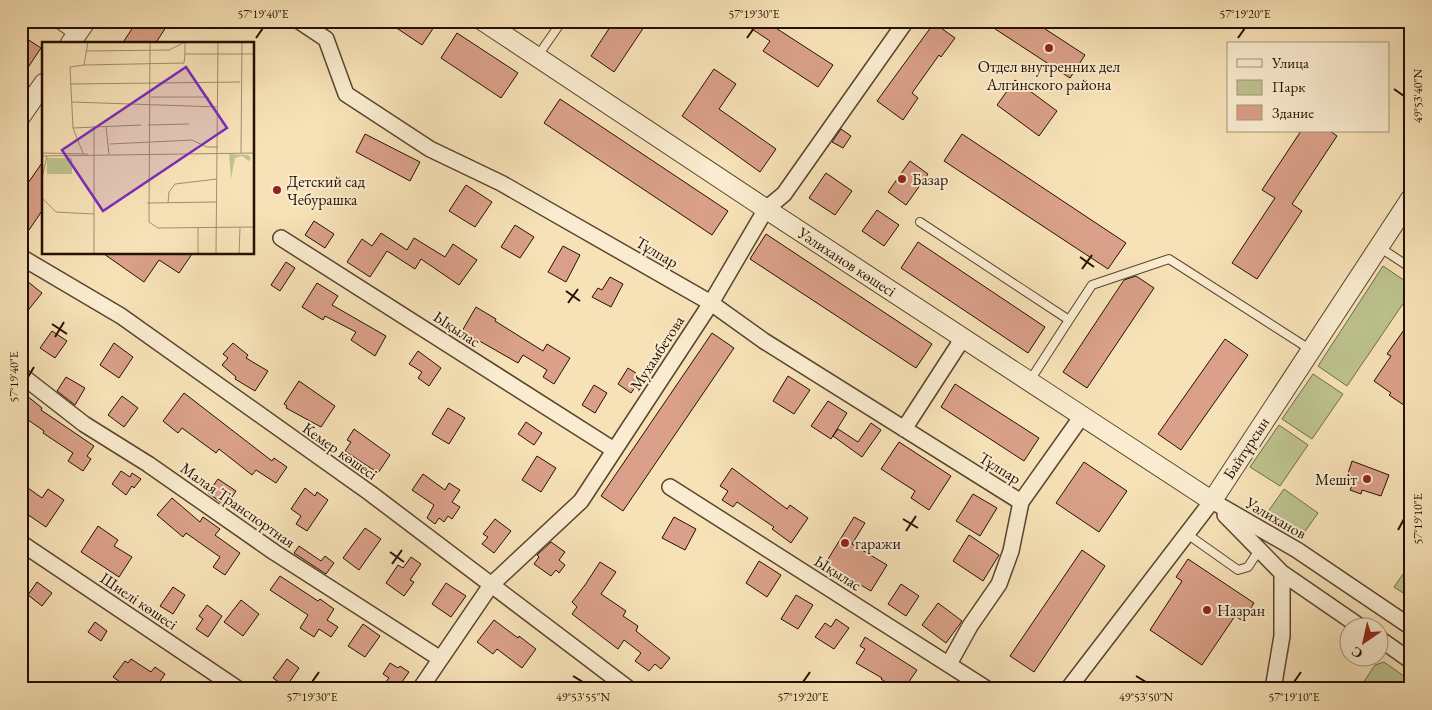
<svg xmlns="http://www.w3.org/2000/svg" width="1432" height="710" font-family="'EB Garamond',serif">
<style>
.green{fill:#bdc38e;stroke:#726a48}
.building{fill:#daa089;stroke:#261001}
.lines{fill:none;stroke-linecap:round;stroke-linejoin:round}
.service-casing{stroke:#5a442e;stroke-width:10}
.minor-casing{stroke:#5a442e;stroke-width:18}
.tertiary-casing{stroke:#5a442e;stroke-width:21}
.service{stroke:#faecd0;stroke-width:8}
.minor{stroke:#faecd0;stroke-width:15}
.tertiary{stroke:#faecd0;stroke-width:19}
.ticks{fill:none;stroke:#261001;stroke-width:2}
.poi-dot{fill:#8f2418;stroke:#faecd0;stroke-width:2}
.labels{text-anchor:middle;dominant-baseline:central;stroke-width:4;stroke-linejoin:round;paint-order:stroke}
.poi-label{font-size:16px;fill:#261001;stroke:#faecd0;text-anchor:start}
.street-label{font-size:16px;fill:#261001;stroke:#faecd0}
.inset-road{fill:none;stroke:#a38e6e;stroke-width:1}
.view{fill:#7b2cbf;fill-opacity:0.15;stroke:#7b2cbf;stroke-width:2.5}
.inset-edge{fill:none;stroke:#261001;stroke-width:2.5}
.neatline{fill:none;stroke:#261001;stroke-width:2}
.ticks-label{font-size:12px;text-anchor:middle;fill:#261001}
</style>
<rect width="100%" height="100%" fill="#f7e2b7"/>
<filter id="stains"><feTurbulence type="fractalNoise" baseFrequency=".004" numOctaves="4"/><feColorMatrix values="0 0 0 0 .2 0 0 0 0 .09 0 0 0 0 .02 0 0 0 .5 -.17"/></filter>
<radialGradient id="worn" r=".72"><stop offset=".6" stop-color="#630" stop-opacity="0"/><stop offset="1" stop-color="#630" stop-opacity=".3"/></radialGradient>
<path class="green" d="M1383 266 1411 285V292L1347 386 1318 366Z
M1313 374 1343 394 1312 439 1282 419Z
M1279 425 1308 445 1280 486 1250 467Z
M1284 489 1318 513 1301 537 1267 513Z
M1411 563V598L1394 587Z
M1384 662 1411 681V689H1359L1375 665Z"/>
<path class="building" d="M137 21H170L155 44H122Z
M386 21H438L422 45Z
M614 21H648L614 72 591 56Z
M740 21H765L833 65 818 87 763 51 770 41Z
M983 21H1033L1085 55 1070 78Z
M934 23 955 38 941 57 939 55 912 93 918 98 903 120 877 101Z
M457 33 518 73 501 98 441 58Z
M21 35 41 48 21 78Z
M714 69 736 84 719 109 776 149 760 172 682 116Z
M1015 80 1057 111 1039 136 997 105Z
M560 99 728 211 712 235 544 123Z
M841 129 851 136 843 148 832 142Z
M1301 131H1330L1337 136 1292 204 1302 211 1257 279 1232 263 1275 198 1262 190Z
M365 134 420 162 410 181 356 152Z
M962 134 1126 243 1108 269 944 161Z
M44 160V208L29 230 21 225V193Z
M910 161 928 174 906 205 888 192Z
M826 173 852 191 835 215 809 198Z
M466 185 492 202 475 227 449 211Z
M877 210 899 225 884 246 862 231Z
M314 221 334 234 325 248 305 235Z
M515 225 534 237 520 258 501 247Z
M381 233 407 250 414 238 445 257 453 244 477 260 459 285 421 259 415 269 387 251 370 277 347 262 362 239 372 246Z
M766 234 932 344 916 368 750 259Z
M918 242 1045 327 1028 353 901 268Z
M563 246 580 255 566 282 548 272Z
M104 254H192L179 273 159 260 144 282Z
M286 262 295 268 280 291 271 285Z
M1136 276 1154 288 1087 388 1063 372 1124 280Z
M610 277 623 284 611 307 592 297 598 288 602 290Z
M27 281 42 293 21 319V289Z
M317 283 338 296 332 305 386 336 375 356 351 340 356 332 325 316 323 320 302 307Z
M476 307 496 319 495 321 543 351 547 344 570 358 554 384 543 377 547 370 523 355 518 363 462 331Z
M1411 320V366L1405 375 1411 379V410L1389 395 1391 393 1374 381 1391 356 1387 354Z
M52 331 67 341 55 358 40 348Z
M712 333 734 348 623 511 601 496Z
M1225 339 1248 355 1181 450 1158 434Z
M114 343 133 357 119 378 100 365Z
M233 343 248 355 246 358 268 371 255 391 235 379 236 377 222 365 228 358 223 354Z
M418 351 441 368 429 386 418 378 422 372 409 364Z
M628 368 642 377 631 393 618 384Z
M788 376 810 390 794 414 773 401Z
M66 377 85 388 75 405 57 391Z
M299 381 335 406 321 427 286 408 287 406 284 404Z
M955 384 1039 438 1024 461 941 407Z
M594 385 607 393 595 413 582 405Z
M21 391 42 408 41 410 94 446 87 456 91 459 83 471 68 461 73 453 43 433 44 431 21 415Z
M184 393 272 461 274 458 287 467 276 483 256 470 252 475 219 449 216 453 182 428 178 433 163 421Z
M122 396 138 408 124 427 108 415Z
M828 401 847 413 831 439 811 426Z
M448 408 465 418 449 444 432 434Z
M526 422 542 433 534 445 518 434Z
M871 423 881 430 862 457 833 436 838 429 858 442Z
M354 429 390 455 378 473 345 451 351 442 347 440Z
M899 442 951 476 929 510 911 498 915 491 881 469Z
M537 456 556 468 541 492 522 480Z
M1352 461 1389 475 1381 496 1362 490 1361 494 1350 490 1352 486 1345 483Z
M1084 462 1127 491 1099 532 1056 503Z
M732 468 787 509 790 505 808 518 791 543 772 529 774 527 737 502 733 507 722 500 728 491 720 486Z
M121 471 130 477 132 473 141 479 134 488 132 486 126 495 112 484Z
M423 474 445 490 449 483 460 490 452 502 460 507 452 519 448 516 444 522 439 518 435 524 427 518 434 505 412 490Z
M218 479 236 491 226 506 208 493Z
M21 483 42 498 48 489 64 500 46 527 21 510Z
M305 488 315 496 317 492 328 500 307 531 296 524 301 516 291 509Z
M973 494 997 508 980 536 956 521Z
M172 498 200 522 203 517 220 529 215 535 240 553 225 575 213 567 220 557 186 533 183 537 157 515Z
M674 517 696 529 685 550 662 538Z
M854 517 865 523 852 544 887 565 871 591 825 564Z
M495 519 511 531 494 553 482 544 488 537 483 534Z
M98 526 118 540 114 546 132 557 119 577 81 552Z
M365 528 381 539 359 570 343 558Z
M969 535 999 555 983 581 953 561Z
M551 542 565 552 559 560 565 565 559 573 556 570 551 576 534 564 539 557 537 555Z
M299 546 321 561 325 556 334 563 326 574 294 553Z
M1082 550 1105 566 1034 672 1010 656Z
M411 557 421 564 410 580 414 582 404 596 386 583 398 565 403 568Z
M1188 559 1254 603 1243 621 1235 616 1202 665 1150 630 1182 581 1176 577Z
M759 561 781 575 767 597 746 583Z
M600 562 616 572 601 594 626 611 623 616 638 626 636 631 670 658 661 669 655 664 649 671 635 661 641 653 624 640 618 649 572 614 577 607 572 602 585 585Z
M280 576 318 601 320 599 334 609 327 620 338 627 331 637 319 629 314 637 300 628 308 615 270 590Z
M37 582 52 593 42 606 28 595Z
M446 583 466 596 451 617 432 604Z
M901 584 919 596 906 616 888 604Z
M173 587 185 595 173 614 160 606Z
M796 595 813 605 798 629 781 619Z
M241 600 259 614 243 636 224 622Z
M938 603 962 621 946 643 922 625Z
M207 605 222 616 208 637 196 629 203 619 199 616Z
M836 619 849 628 834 649 815 637 825 623 831 627Z
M494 620 518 638 519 636 536 649 522 668 497 649 493 654 477 642Z
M95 622 107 631 101 641 88 632Z
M363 624 380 636 365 657 348 646Z
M865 637 917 670 904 689H896L881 679 882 678 856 663 865 649 860 646Z
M131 659 151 672 155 667 165 674 155 689H139L130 682 127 687 113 677 125 661 128 663Z
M287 659 299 668 286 687 273 678Z
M390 663 398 668 400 666 409 672 397 689H390L384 684 389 678 383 674Z"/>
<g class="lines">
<g class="service-casing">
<path id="service" d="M54 21 75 36
M537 57 562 21
M920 222 1069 320 1029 382
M1379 247 1411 268
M1069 320 1092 285 1169 259 1311 350
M1187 534 1238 570 1248 567 1259 550"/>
</g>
<g class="minor-casing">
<path id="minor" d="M299 21 326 39 346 94 430 149 501 183 711 303 764 341 1021 502
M281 238 614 450
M21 257 121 316 370 493 629 689
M21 375 84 424 148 464 274 552 439 658
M904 429 963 338
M670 487 987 689
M1212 501 1297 550 1411 627
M1225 515 1282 573 1362 628
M21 543 238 689
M1380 639 1411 661
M949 664 970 626 999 584 1011 551 1021 502 1082 416
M420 689 491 585 581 501 711 303 766 209 784 194 906 21
M1068 689 1212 501
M1273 689 1282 636V573"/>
</g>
<g class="tertiary-casing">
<path id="tertiary" d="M483 21 766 209 1212 501 1411 198
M70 44 86 21
M21 116 44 83"/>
</g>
<use href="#service" class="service"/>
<use href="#minor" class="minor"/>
<use href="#tertiary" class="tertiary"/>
</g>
<path class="ticks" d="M256 38 263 28M747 38 754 28M1238 38 1245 28M1394 89 1404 96M1080 257 1094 267M1082 269 1092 255M566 291 580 301M568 303 578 289M52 324 67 334M55 337 64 322M28 377 34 367M903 519 918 528M1398 530 1404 519M906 531 916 516M390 552 404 562M392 564 402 550M573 676 583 682M1136 676 1146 682M312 682 319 672M803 682 810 672M1294 682 1301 672"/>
<g class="poi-dot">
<circle cx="1049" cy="48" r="5"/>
<circle cx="902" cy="179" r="5"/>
<circle cx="277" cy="190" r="5"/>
<circle cx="1367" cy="479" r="5"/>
<circle cx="845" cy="543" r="5"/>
<circle cx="1207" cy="610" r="5"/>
</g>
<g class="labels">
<g class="poi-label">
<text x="1049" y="66" text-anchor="middle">Отдел внутренних дел<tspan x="1049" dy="18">Алгинского района</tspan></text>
<text x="912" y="179">Базар</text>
<text x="287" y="181">Детский сад<tspan x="287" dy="18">Чебурашка</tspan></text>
<text x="1357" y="479" text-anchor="end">Мешіт</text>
<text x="855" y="543">гаражи</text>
<text x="1217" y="610">Назран</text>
</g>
<g class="street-label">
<text transform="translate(657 252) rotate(30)">Тұлпар</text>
<text transform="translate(847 262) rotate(33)">Уәлиханов көшесі</text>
<text transform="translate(457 329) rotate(33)">Ықылас</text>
<text transform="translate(657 353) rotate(-57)">Мухамбетова</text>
<text transform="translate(1246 448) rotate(-57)">Байтұрсын</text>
<text transform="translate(340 451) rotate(35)">Кемер көшесі</text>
<text transform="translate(1000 468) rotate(32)">Тұлпар</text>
<text transform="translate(238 505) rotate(35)">Малая Транспортная</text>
<text transform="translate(1276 518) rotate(30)">Уәлиханов</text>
<text transform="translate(838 573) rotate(32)">Ықылас</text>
<text transform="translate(139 601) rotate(34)">Шиелі көшесі</text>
</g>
</g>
<g transform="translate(42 42)">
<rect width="212" height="212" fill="#f7e2b7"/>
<path d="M187 112 206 113 209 116 207 119 200 114 193 116 189 137ZM5 116H30V132H5Z" fill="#bdc38e"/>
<path class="inset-road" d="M46 0 42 23 28 25 31 86 99 83M108 0 107 180 116 186 213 185M143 12H213M42 23 142 21 143 12V0L127 8 44 9M28 42 198 40M109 55H166L169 65M30 60 176 65M106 83 147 82M52 84V212M64 84 67 113M31 86 41 111M68 102 150 98 165 105H176M0 111 46 112M199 111 200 0M0 114 213 111M0 136 5 114M0 156 14 170 52 172M105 161 175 160M126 161 127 150 133 142 175 137M156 186V212M174 212 176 0M197 212 198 186"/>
<path class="view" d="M144 25 185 86 61 169 20 108Z"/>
<rect width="212" height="212" class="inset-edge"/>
</g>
<rect width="1432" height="710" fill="none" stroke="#f7e2b7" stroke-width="55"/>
<rect x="1227" y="42" width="162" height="90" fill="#faecd0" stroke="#a5947d"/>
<rect x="1237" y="59" width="25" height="8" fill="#faecd0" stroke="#a5947d"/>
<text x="1272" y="68" font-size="15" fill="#261001">Улица</text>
<rect x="1237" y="80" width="25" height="15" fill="#bdc38e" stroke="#a5947d"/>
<text x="1272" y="92" font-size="15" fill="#261001">Парк</text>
<rect x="1237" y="105" width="25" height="15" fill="#daa089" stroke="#a5947d"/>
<text x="1272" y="118" font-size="15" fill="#261001">Здание</text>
<g transform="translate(1364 642) rotate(214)"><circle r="24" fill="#faecd0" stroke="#a5947d"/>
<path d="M0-4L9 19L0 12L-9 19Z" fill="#8f2418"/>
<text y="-8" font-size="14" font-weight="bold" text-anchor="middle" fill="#261001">С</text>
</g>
<rect x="28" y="28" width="1376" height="654" class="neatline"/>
<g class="ticks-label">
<text x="263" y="18">57°19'40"E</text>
<text x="754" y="18">57°19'30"E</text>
<text x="1245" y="18">57°19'20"E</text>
<text transform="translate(1418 96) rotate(-90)" y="4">49°53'40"N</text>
<text transform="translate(14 377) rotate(-90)" y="4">57°19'40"E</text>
<text transform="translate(1418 519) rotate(-90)" y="4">57°19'10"E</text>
<text x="312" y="701">57°19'30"E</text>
<text x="583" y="701">49°53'55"N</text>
<text x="803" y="701">57°19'20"E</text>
<text x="1146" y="701">49°53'50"N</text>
<text x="1294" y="701">57°19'10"E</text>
</g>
<rect width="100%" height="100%" filter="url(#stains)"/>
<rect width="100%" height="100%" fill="url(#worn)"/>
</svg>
